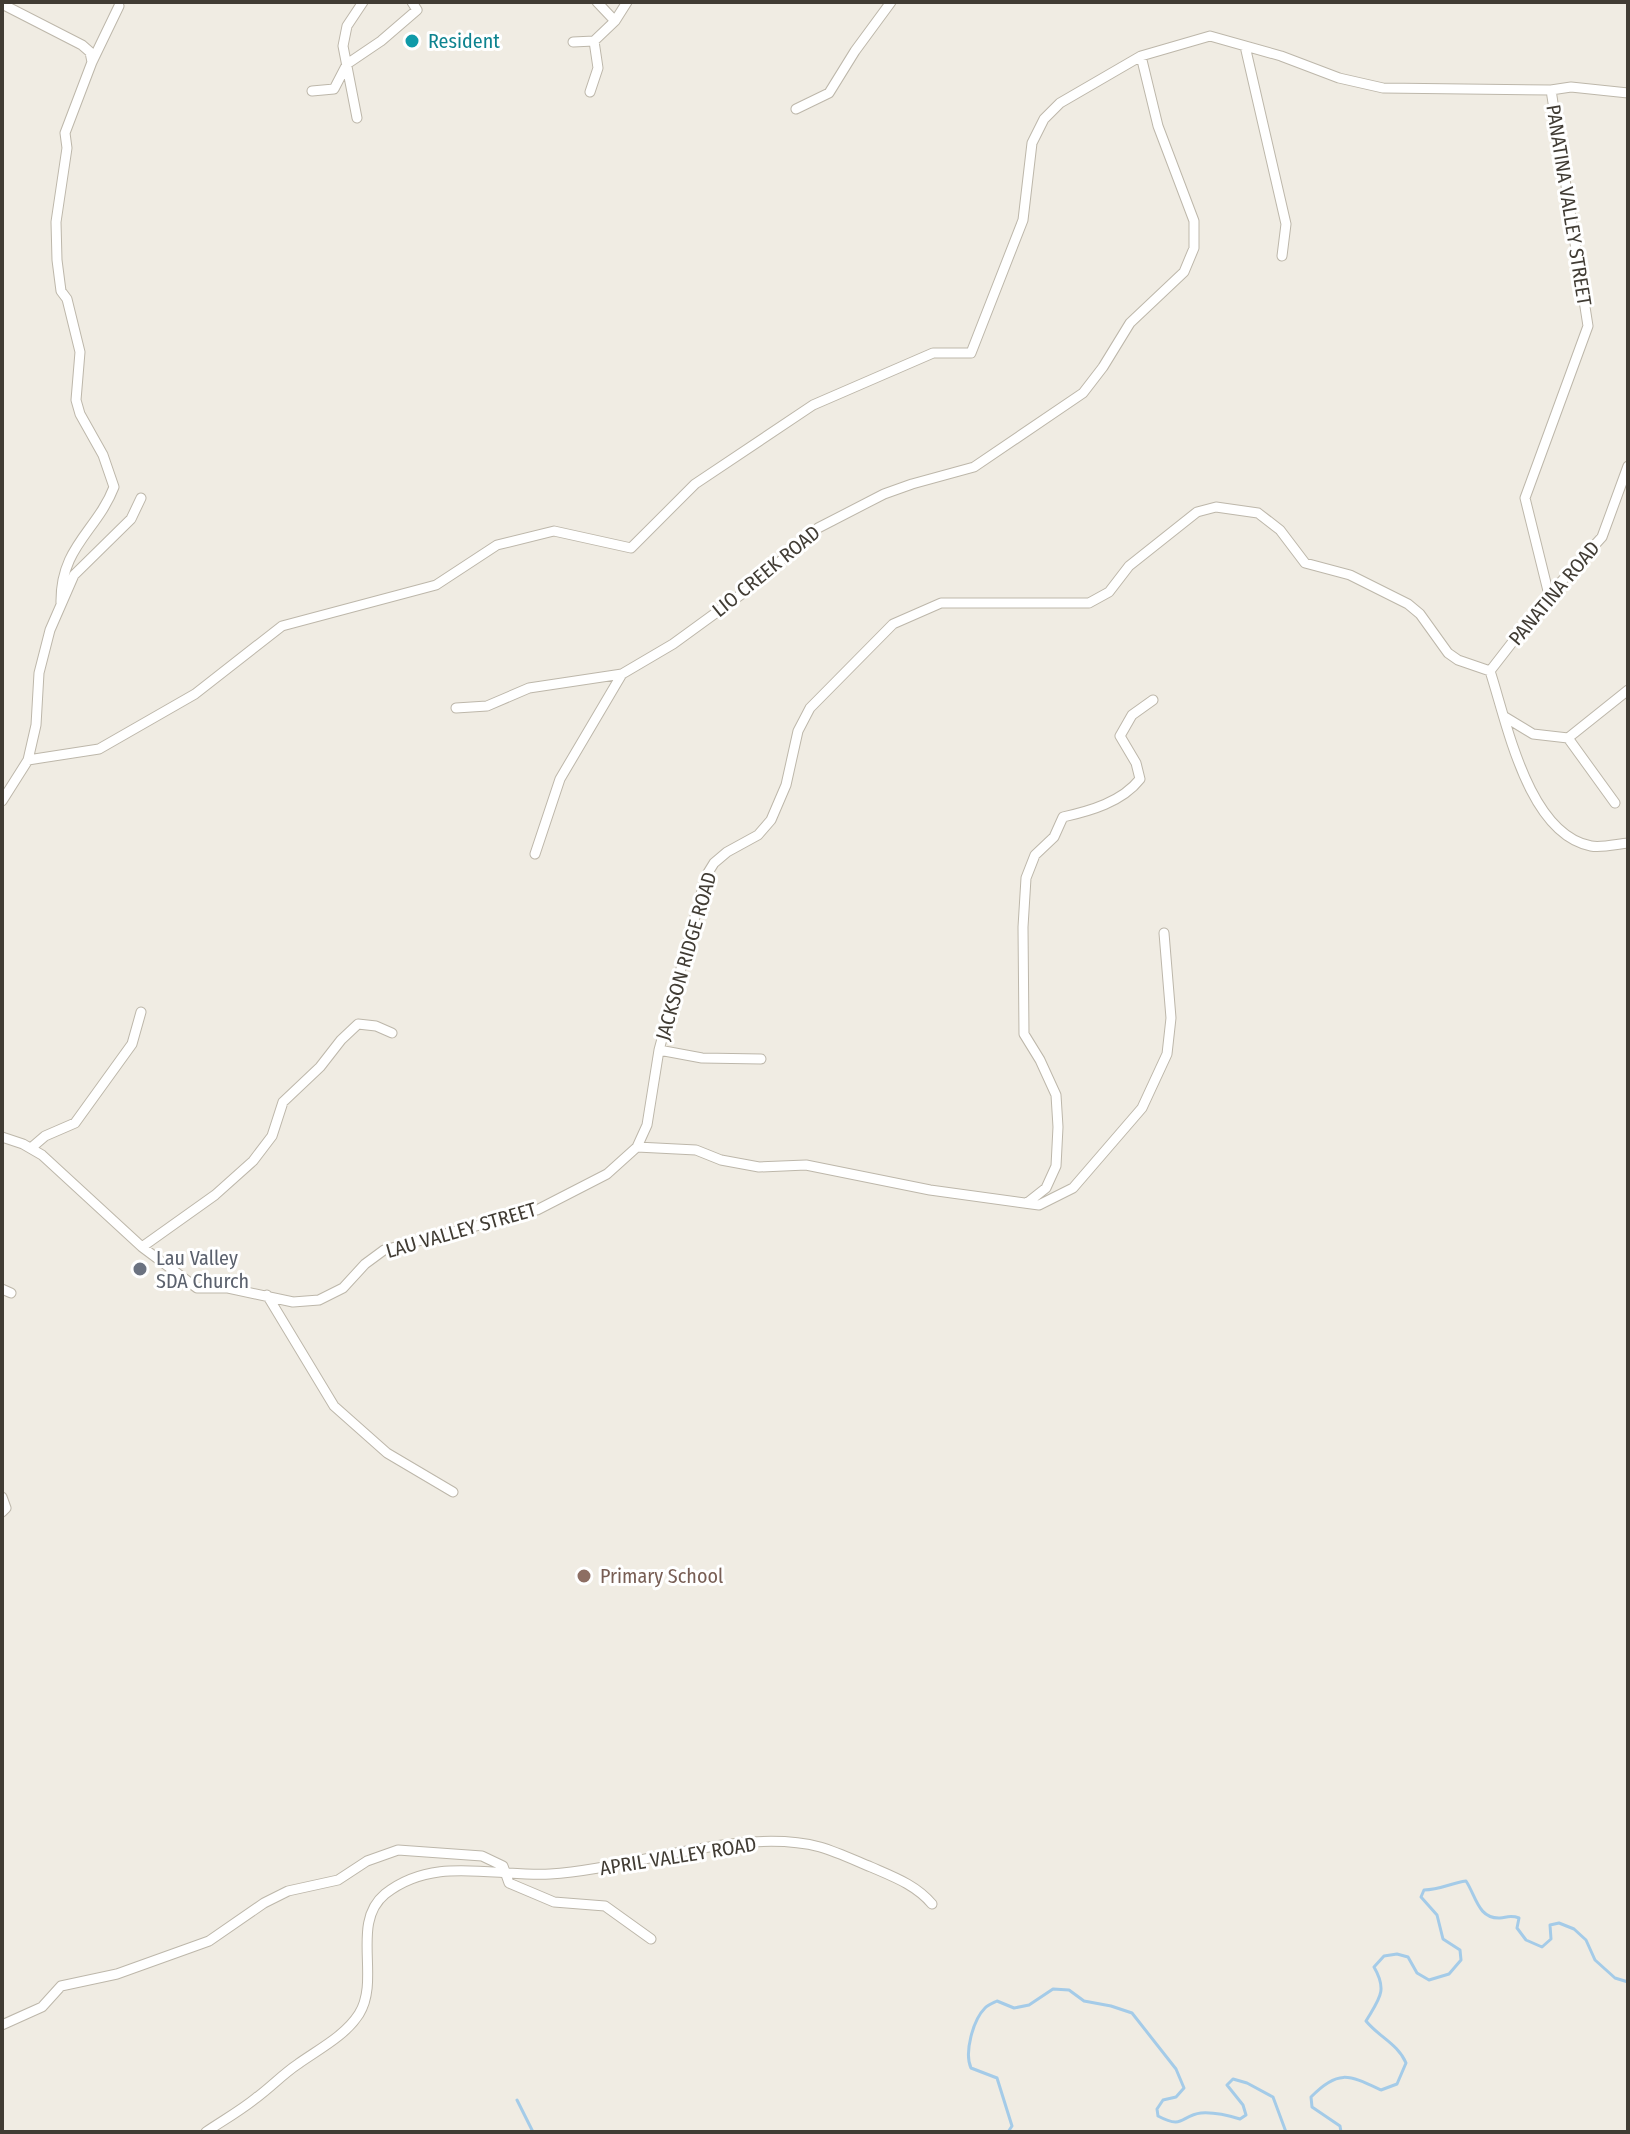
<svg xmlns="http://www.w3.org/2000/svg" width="1630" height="2134" font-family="'Fira Sans Condensed',sans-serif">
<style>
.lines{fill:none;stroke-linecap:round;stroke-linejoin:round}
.stream{stroke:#a4cbe8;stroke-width:3}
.minor-casing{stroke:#bdb7aa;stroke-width:11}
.minor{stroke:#fff;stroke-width:9}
.culture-dot{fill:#0f9aa8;stroke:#fff;stroke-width:3}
.worship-dot{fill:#6b7280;stroke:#fff;stroke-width:3}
.education-dot{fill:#8d6e63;stroke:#fff;stroke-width:3}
.labels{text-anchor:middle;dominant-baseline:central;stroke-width:6;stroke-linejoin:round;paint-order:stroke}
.culture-label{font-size:20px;fill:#0d838f;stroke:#fff;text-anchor:start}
.street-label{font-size:20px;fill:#413c34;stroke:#fff}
.worship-label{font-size:20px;fill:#5b616d;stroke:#fff;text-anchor:start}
.education-label{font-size:20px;fill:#785e54;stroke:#fff;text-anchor:start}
</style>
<rect width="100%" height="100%" fill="#f0ece3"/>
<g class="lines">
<path class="stream" d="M517 2100 533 2132
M1008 2132 1012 2126 997 2078 971 2068C964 2053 973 2020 985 2008 988 2005 993 2003 997 2001L1014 2008 1029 2005 1053 1989 1069 1990 1084 2001 1111 2006 1132 2013 1176 2069 1184 2088 1176 2097 1163 2100 1157 2109 1158 2116C1184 2130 1181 2115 1201 2113 1214 2112 1227 2115 1240 2119L1246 2115 1243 2105 1227 2085 1233 2079 1247 2083 1273 2097 1286 2132
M1341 2132 1340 2126 1312 2107 1311 2097C1338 2069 1349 2075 1381 2090L1397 2084 1406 2063C1398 2044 1379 2037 1366 2021 1379 1999 1388 1991 1374 1967L1384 1956 1397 1954 1408 1957 1417 1973 1429 1980 1449 1974 1461 1960 1460 1950 1443 1939 1437 1915 1421 1897 1424 1890C1440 1890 1451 1883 1466 1881 1476 1896 1478 1919 1500 1918 1508 1917 1511 1915 1519 1918L1517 1928 1526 1940 1542 1947 1551 1939 1550 1925 1559 1923 1574 1929 1586 1940 1595 1960 1615 1978 1628 1982"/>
<g class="minor-casing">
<path id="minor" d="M597 2 615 21
M2 4 82 45 90 52 92 62 65 133 67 148 56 222 57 260 61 291 67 299 80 352 76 400 80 414 103 455 114 487C97 531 60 547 61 603
M573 42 594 41 615 21 627 2
M1245 46 1286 224 1282 256
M92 62 119 6
M312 91 334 89 347 64 381 41 417 10 412 2
M590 92 598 68 594 41
M796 109 829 93 855 51 891 2
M357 118 343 46 347 26 363 2
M1549 595 1525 498 1588 326 1551 90
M1490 671 1549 595 1602 537 1628 466
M1490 671C1507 723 1528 834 1591 846 1602 848 1617 844 1628 843
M456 708 487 706 529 688 622 674 673 644 750 588 818 528 884 494 912 484 974 467 1083 393 1103 367 1130 323 1184 272 1194 248V221L1158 126 1141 56
M1505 717 1533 734 1568 738 1628 690
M1568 738 1615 803
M28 760 99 749 195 694 282 626 436 585 497 545 554 531 631 548 695 484 813 405 933 353H971L1023 220 1032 143 1044 119 1060 103 1141 56 1210 36 1281 56 1339 78 1383 88 1551 90 1571 87 1628 93
M2 801 28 760 36 725 39 673 50 630 74 575 131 519 141 498
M535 854 560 779 622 674
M659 1050 702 1058 761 1059
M2 1137 23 1144 42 1155 142 1247 197 1288H228L293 1302 319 1300 343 1288 365 1264 384 1250 537 1210 607 1174 637 1147 647 1125 659 1050 706 876 714 863 727 852 758 835 771 820 786 785 798 731 810 708 893 624 941 603H1089L1109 592 1129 566 1197 512 1216 507 1258 513 1280 530 1305 563 1350 575 1408 604 1420 614 1448 653 1458 660 1490 671
M637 1147 696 1150 721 1160 759 1167 806 1165 930 1190 1039 1205 1073 1188 1142 1108 1167 1054 1171 1018 1164 933
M31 1148 45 1136 75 1123 132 1044 141 1012
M1027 1203 1046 1188 1056 1166 1058 1127 1056 1095 1040 1060 1024 1034 1023 927 1026 878 1035 855 1054 837 1063 817C1090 811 1122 802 1140 779L1136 763 1120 736 1132 715 1153 700
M142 1247 215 1195 253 1161 272 1136 283 1102 320 1067 341 1040 358 1024 376 1026 392 1033
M2 1289 11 1293
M267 1295 334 1406 387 1453 453 1492
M2 1497 6 1508 2 1512
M2 2025 42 2007 61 1986 117 1974 209 1941 264 1903 288 1891 338 1880 367 1861 398 1850 482 1856 503 1866 509 1883 554 1902 605 1906 651 1939
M206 2132C222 2121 240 2111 256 2098 271 2087 283 2074 298 2064 319 2049 345 2036 359 2014 381 1979 350 1923 385 1894 434 1855 493 1877 550 1874 632 1869 742 1826 820 1847 837 1852 854 1860 871 1867 894 1877 916 1885 932 1904"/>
</g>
<use href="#minor" class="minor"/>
</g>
<circle class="culture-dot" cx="412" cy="41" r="8"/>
<circle class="worship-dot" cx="140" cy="1269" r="8"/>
<circle class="education-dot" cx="584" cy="1576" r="8"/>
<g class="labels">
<g class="culture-label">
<text x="428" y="41">Resident</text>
</g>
<g class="street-label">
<text transform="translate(1569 205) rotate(81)">PANATINA VALLEY STREET</text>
<text transform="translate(766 571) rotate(-39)">LIO CREEK ROAD</text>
<text transform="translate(1554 593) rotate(-50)">PANATINA ROAD</text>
<text transform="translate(686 956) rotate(-74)">JACKSON RIDGE ROAD</text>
<text transform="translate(461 1230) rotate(-16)">LAU VALLEY STREET</text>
<text transform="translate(678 1856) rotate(-9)">APRIL VALLEY ROAD</text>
</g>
<g class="worship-label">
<text x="156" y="1258">Lau Valley<tspan x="156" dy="23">SDA Church</tspan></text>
</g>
<g class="education-label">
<text x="600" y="1576">Primary School</text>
</g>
</g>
<rect width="1630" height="2134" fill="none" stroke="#413c34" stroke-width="8"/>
</svg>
